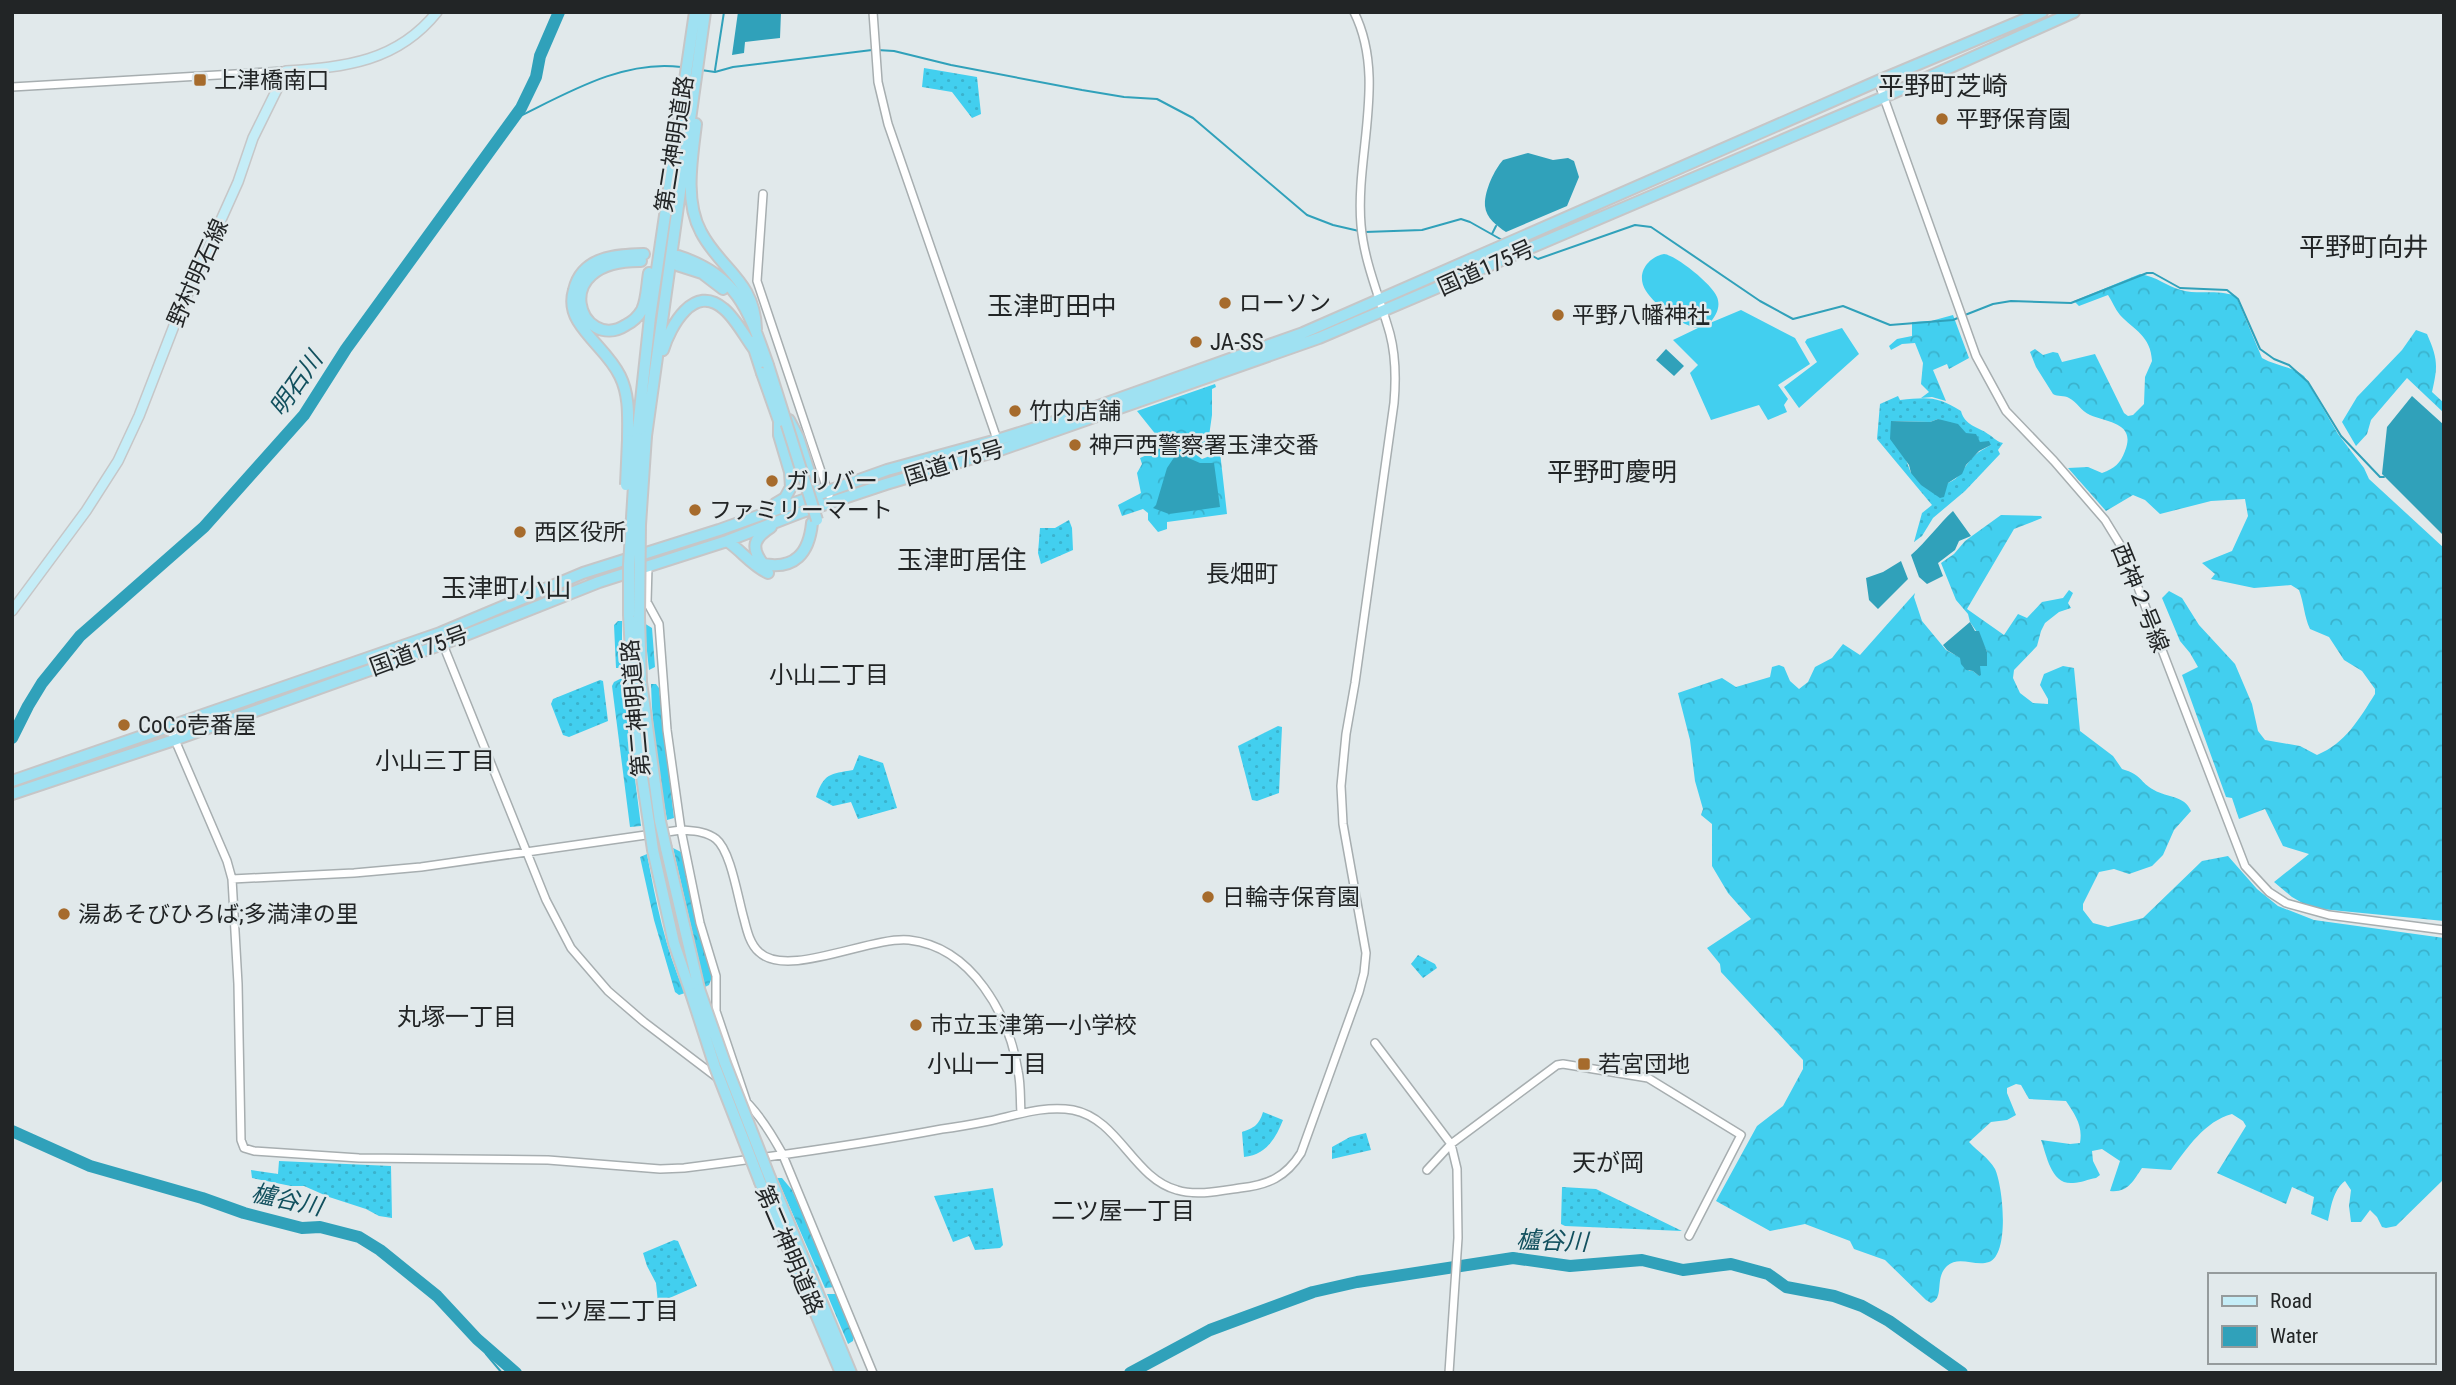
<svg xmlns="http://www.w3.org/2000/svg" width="2456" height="1385" font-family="'Roboto Condensed','Noto Sans JP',sans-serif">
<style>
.grass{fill:url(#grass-dots);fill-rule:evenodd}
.forest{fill:url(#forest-crowns)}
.pitch{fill:#42cfef}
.water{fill:#30a1ba}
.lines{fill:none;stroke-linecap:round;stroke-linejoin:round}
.stream{stroke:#30a1ba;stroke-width:2}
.river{stroke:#30a1ba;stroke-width:12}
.minor-casing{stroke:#a7aeb0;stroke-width:10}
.major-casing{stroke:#c6c6c7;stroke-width:12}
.highway-casing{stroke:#c6c6c7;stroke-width:14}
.minor{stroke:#fff;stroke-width:7}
.major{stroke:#c5edf7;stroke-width:9}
.highway{stroke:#9fe1f2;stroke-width:10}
.highway-bridge-casing{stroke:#c6c6c7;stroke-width:14;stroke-linecap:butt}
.highway-bridge{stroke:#9fe1f2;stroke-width:10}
.poi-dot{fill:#a66b2c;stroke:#e1e9eb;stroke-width:2.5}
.labels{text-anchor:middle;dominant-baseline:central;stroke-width:5;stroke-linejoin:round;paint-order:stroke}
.poi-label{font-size:23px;fill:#222526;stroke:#e1e9eb;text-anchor:start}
.street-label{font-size:23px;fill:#222526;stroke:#e1e9eb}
.water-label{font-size:24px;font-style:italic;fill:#12505e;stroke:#e1e9eb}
.neighbourhood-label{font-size:24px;fill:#222526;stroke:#e1e9eb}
.quarter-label{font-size:26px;fill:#222526;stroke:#e1e9eb}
</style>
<defs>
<pattern id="grass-dots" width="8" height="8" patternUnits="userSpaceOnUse" patternTransform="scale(1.75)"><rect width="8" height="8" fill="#42cfef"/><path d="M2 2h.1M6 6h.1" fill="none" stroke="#3ab2cd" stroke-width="1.8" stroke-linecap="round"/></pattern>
<pattern id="forest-crowns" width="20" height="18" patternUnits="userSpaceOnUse" patternTransform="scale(1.75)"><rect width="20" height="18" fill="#42cfef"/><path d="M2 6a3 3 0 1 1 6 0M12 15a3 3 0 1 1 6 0" fill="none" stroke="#3ab2cd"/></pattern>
</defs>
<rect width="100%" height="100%" fill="#e1e9eb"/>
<path class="grass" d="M924 68 977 77 981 114 972 118 952 92 922 87Z
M1898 396 1900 400C1927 397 1938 396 1961 411 1965 426 1977 426 1988 434 1994 437 1995 441 2003 443L1998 450 2000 454 1965 491 1933 518 1922 536 1914 542 1922 513 1932 505 1877 439 1880 404ZM1938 419 1980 442 1991 445C1982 450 1974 454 1968 463 1961 472 1960 478 1948 483L1911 473 1891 421 1930 422Z
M1069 520 1072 528 1073 550 1041 564 1038 553 1040 528H1055Z
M600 680 603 681 608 721 569 737 563 735 551 704 553 699Z
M1278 726 1282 727 1279 793 1257 801 1252 800 1238 746Z
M859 755 883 763 897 808 858 819 851 802 833 806 816 797C824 773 830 774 853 770Z
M1418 955 1435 964 1437 968 1423 978 1411 964Z
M1263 1112 1283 1120C1276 1138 1266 1155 1244 1157L1242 1132C1254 1128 1259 1125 1263 1112Z
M1366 1133 1371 1150 1332 1159V1147L1350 1137Z
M279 1161 391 1166 392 1218 379 1216 366 1209 329 1197 304 1186H291L252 1178 251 1170 278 1174Z
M1562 1187 1596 1189 1682 1231 1565 1226 1561 1224Z
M993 1188 1003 1245 1000 1248 975 1250 969 1236 953 1242 934 1196Z
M674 1240 678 1241 697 1286 658 1303 656 1283 647 1266 643 1253Z"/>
<path class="forest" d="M2140 274C2158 277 2166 286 2181 290 2197 295 2216 289 2236 296L2262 358C2276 366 2291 366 2304 376L2338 434 2364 468 2369 479 2444 548V921L2311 908 2292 897 2274 882 2309 854 2283 846 2265 809 2239 819 2232 798 2226 797 2182 675 2198 667 2190 653 2180 641 2162 598 2169 591 2182 598 2199 625 2235 664 2252 704 2258 731 2265 740 2300 746 2317 755C2346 743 2359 719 2375 694V689L2362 671 2344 660 2329 637 2310 629C2304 616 2304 603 2299 590L2291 585 2254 588 2211 579 2215 574 2202 563 2232 551 2248 516 2245 499 2211 501 2160 514 2145 500 2133 495 2106 511 2068 468 2088 467 2102 473C2115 468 2120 464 2125 451 2136 423 2109 423 2090 415 2081 411 2077 402 2069 398 2064 395 2058 397 2053 394L2036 367 2030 352 2035 349 2043 355 2053 352 2058 353 2062 362 2095 354 2124 413 2128 416 2133 415 2144 404 2145 377 2152 361C2151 336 2134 330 2120 315 2115 309 2112 301 2108 295L2079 306 2074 301Z
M1953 315 1969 358 1949 369 1947 364 1933 370 1946 401 1932 397 1921 398 1929 392 1921 384 1923 363 1915 343 1902 344 1891 350 1889 346 1897 339 1912 336V322L1931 321Z
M2416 330 2427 334C2438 359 2438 366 2432 392L2444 403V413L2407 378 2371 420 2367 434 2356 446 2342 422 2357 397 2402 350Z
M1215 384 1216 387 1212 389V415L1208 443 1190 442 1188 449 1202 459 1220 452 1227 514 1167 522V529L1158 532 1148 520V513L1143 509 1122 516 1118 505 1141 493 1137 473 1142 464 1140 458 1149 454 1157 436 1137 411Z
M2001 515 2041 516 2042 518 2014 529 1967 609 2004 635 2018 614 2027 618 2042 602 2063 598 2069 590 2073 593 2068 603 2071 608 2059 612 2045 623 2041 631 2037 646 2014 670 2013 678 2020 693 2033 703 2048 704V699L2040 685 2044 674 2063 666 2074 668 2080 731 2113 756 2122 769C2143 775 2139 782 2154 790 2168 798 2184 795 2191 811L2174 830 2163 855 2152 866 2129 874 2114 869 2099 872 2083 904V910L2093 923 2108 927 2143 918 2202 861 2228 856 2257 889 2278 906 2314 920 2444 938V1179L2396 1226 2386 1228 2382 1227 2377 1217 2370 1210 2361 1222H2351L2349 1206 2351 1190 2345 1181C2333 1190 2331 1207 2328 1221L2311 1214 2314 1197 2292 1187 2286 1204 2217 1173 2246 1126 2243 1121 2232 1114C2205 1121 2187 1148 2171 1170L2142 1168C2133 1181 2128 1193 2110 1191L2120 1161 2102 1149 2092 1151 2093 1161 2100 1175 2096 1178C2088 1179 2081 1183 2073 1183 2051 1185 2047 1156 2041 1140L2070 1144 2080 1143C2083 1125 2075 1115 2066 1101L2029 1099 2021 1085 2016 1084 2007 1088V1093L2016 1115 2007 1120 1991 1122 1969 1142C1978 1152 1988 1157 1995 1169 2003 1186 2010 1254 1989 1262 1975 1267 1959 1255 1947 1266 1934 1278 1945 1298 1931 1303L1926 1300 1885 1260 1854 1249 1850 1241 1805 1224 1770 1231 1716 1201 1757 1126 1783 1106 1803 1069V1060L1721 972 1720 964 1707 948 1751 919 1728 893 1712 866V824L1701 815 1703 809 1695 781 1690 740 1678 693 1722 678 1736 687 1770 677 1772 667 1779 665 1784 667 1790 681 1799 689 1808 682 1815 667 1832 658 1843 644 1860 655 1915 593 1914 597 1922 621 1946 650 1961 658 1969 671H1973L1979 676 1980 666H1987V652L1979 635 1970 622 1968 614 1956 600 1941 563 1954 554 1965 541Z
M618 621H622V668H616L614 625Z
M644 623 652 628 655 667 649 670Z
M622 678 641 826 630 827 612 686 614 682Z
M651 684H656L659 688 674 818 667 820C659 775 652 730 651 684Z
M673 848 681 852 712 977 709 985 705 987Z
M647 854C656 902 665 948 685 993L679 995 675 992 654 920 640 857Z
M777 1178H782L792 1190 835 1287 825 1288Z
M827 1294H837L854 1334 853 1341 848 1344Z"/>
<path class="pitch" d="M1664 254C1676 255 1713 285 1717 297 1721 307 1716 315 1710 323L1741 310 1795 338 1810 364 1778 385 1788 399 1784 405 1787 412 1768 420 1759 405 1711 420 1690 373 1698 365 1673 340 1698 328C1683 327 1654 304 1646 291 1635 274 1648 257 1664 254Z
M1842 328 1859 354 1799 408 1784 387 1817 362 1805 342 1807 339Z"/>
<path class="water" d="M738 12H781L780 38 745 42 744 53 732 55Z
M1528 153 1553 160 1568 158 1574 161 1579 177 1567 206 1506 232C1497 226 1486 218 1485 206 1484 192 1494 170 1503 160Z
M1666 349 1684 366 1674 376 1656 360Z
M2412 396 2444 425V536L2382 474 2387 427Z
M1938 419 1958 424 1966 433 1976 434 1980 442 1989 441 1991 445 1979 451 1966 465 1962 474 1948 483 1944 497 1940 498 1921 485 1911 473 1909 465 1890 439 1891 421 1930 422Z
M1177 453 1200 463H1214L1220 507 1169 514 1153 508 1156 505 1167 468Z
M1953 511 1971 536 1959 541 1955 550 1938 563 1943 576 1927 584 1919 577 1911 555C1927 541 1938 525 1953 511Z
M1901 561 1908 579 1878 609 1869 600 1866 578 1883 572Z
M1970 622 1975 631H1979L1987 652V666H1980L1981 675 1979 676 1973 671 1966 670 1961 664 1960 658 1947 650 1943 645Z"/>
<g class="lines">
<path class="stream" d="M877 50 894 51 951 65 1082 90 1124 97 1157 99 1193 118 1307 215 1333 225 1359 231
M701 70 715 72 733 67 872 50
M715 70 724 12
M512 120C564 95 622 59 681 67
M1365 232 1422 230 1461 219 1470 222 1502 240
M1492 234 1496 226
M1529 254 1538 259 1635 225 1651 227 1760 301 1793 319 1843 306 1890 325 1953 320 1960 317
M1965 315 1993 304 2011 301 2071 303 2147 273H2153L2180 288 2227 290 2238 299 2260 349 2274 359 2289 365 2308 382 2341 436 2380 477H2384
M481 1343 486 1354 502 1373"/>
<path class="river" d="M12 738 28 706 42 683 80 636 204 527 304 415 346 349 521 108 536 77 540 56 559 12
M12 1131 90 1166 202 1198 244 1213 302 1228 320 1227 359 1237 380 1250 437 1296 477 1339 516 1373
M1130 1373 1210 1330 1313 1292 1357 1282 1513 1258 1570 1266 1642 1260 1683 1270 1731 1264 1768 1274 1786 1287 1834 1296 1862 1306 1889 1321 1962 1373"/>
<g class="minor-casing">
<path id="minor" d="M873 12 878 82 888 124 998 442
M1878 81 1976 356 2006 411 2054 461 2105 520 2124 551 2245 866 2269 892 2286 903 2329 915 2444 930
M12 87 286 71
M763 194 757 281 829 495
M648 566 647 602 659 624 667 730 681 830 700 923 716 976V1011L746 1100
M442 642 546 900 571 948 608 991 644 1022 719 1079
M169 726 227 861 232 879 238 984 241 1140 244 1148 254 1151 359 1158 548 1160 660 1169 684 1168C770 1157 857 1145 942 1129 958 1127 974 1124 989 1121 1017 1115 1045 1105 1073 1110 1119 1119 1133 1178 1177 1190 1196 1196 1220 1191 1240 1188 1268 1185 1286 1177 1301 1153L1359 992 1364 973 1366 953 1343 824 1341 786 1346 734 1355 683 1394 403C1396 380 1396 357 1390 334 1380 298 1364 262 1361 225 1355 155 1387 78 1354 12
M232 879 354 873 421 867 681 830C693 831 706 831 716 839 731 851 738 899 744 919 747 931 750 944 759 952 787 979 871 936 909 940 972 947 1009 1015 1018 1071 1021 1084 1020 1099 1021 1113
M1375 1043 1451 1144 1457 1169 1458 1238 1449 1373
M739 1095C757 1110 771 1133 782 1153L873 1373
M1427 1170 1451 1144 1557 1065 1563 1064 1648 1078 1741 1135 1689 1236"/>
</g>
<g class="major-casing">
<path id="major" d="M12 611 86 511 118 461 139 416 177 318 238 182 253 138 286 71C345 67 397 62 437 12"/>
</g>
<g class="highway-casing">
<path id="highway" d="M696 124C692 158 684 201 701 232 720 269 755 281 756 329
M678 256C738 275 749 311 768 365
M641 261C545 260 581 354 626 325 632 322 638 317 642 310 647 300 647 284 649 273
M677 265 702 273 723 289
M752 342 762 373
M663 350C670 327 694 282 724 309 736 319 745 337 754 349
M789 420 798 437 818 500
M646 436 705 12
M637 438 650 317 695 12
M628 440C628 419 630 396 620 376 610 355 590 341 578 321 572 311 571 300 574 290 582 256 616 255 644 254
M775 504 785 498 791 487 790 472 779 435V419
M771 527C754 538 750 547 763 564 795 570 809 553 812 523
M727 541C742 551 751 565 768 573
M629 615 635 731 649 823
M639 617 641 682 660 821
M12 781 440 633 583 573 719 530 887 470 997 440 1045 425 1303 333 1878 81 2042 12
M12 794 174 740 443 644 599 582 727 541 802 512 886 484 1000 450 1319 338 1884 97 2074 12
M666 848 699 989
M653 850 674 943 691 993
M770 1178 851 1373
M760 1182 841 1373"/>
</g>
<use href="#minor" class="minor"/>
<use href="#major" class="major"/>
<use href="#highway" class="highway"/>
<g class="highway-bridge-casing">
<path id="highway-bridge" d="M768 365 817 520
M762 373 779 421
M626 485 628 440
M629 615V565L637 438
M639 617 640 525 646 436
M660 821 666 848
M649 823 653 850
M699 989 725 1063 770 1178
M691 993 715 1067 760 1182"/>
</g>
<use href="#highway-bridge" class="highway-bridge"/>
</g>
<g class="poi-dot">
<rect x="193" y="73" width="14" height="14" rx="3.5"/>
<circle cx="1942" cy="119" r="7"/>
<circle cx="1225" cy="303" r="7"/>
<circle cx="1558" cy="315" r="7"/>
<circle cx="1196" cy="342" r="7"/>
<circle cx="1015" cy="411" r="7"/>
<circle cx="1075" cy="445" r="7"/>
<circle cx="772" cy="481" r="7"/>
<circle cx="695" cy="510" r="7"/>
<circle cx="520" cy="532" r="7"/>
<circle cx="124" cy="725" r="7"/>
<circle cx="1208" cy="897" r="7"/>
<circle cx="64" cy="914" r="7"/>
<circle cx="916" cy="1025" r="7"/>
<rect x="1577" y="1057" width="14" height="14" rx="3.5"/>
</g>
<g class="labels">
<g class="poi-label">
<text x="214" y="80">上津橋南口</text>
<text x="1956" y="119">平野保育園</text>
<text x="1239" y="303">ローソン</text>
<text x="1572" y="315">平野八幡神社</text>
<text x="1210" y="342">JA-SS</text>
<text x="1029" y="411">竹内店舗</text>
<text x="1089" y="445">神戸西警察署玉津交番</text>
<text x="786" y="481">ガリバー</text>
<text x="709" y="510">ファミリーマート</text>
<text x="534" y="532">西区役所</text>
<text x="138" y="725">CoCo壱番屋</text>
<text x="1222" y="897">日輪寺保育園</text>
<text x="78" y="914">湯あそびひろば;多満津の里</text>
<text x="930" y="1025">市立玉津第一小学校</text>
<text x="1598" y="1064">若宮団地</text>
</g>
<g class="street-label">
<text transform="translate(675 144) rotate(-81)">第二神明道路</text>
<text transform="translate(1486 268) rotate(-24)">国道175号</text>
<text transform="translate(198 273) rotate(-66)">野村明石線</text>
<text transform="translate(954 463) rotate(-17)">国道175号</text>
<text transform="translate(2140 598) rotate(68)">西神２号線</text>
<text transform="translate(419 651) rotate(-20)">国道175号</text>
<text transform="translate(636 708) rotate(-95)">第二神明道路</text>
<text transform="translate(789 1250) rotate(67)">第二神明道路</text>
</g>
<g class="water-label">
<text transform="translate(296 384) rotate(-55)">明石川</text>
<text transform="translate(287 1200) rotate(12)">櫨谷川</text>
<text transform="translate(1552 1241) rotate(2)">櫨谷川</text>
</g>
<g class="neighbourhood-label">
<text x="1242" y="574">長畑町</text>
<text x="829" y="675">小山二丁目</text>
<text x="435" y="761">小山三丁目</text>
<text x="457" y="1017">丸塚一丁目</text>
<text x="987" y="1064">小山一丁目</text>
<text x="1608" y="1163">天が岡</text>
<text x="1123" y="1211">二ツ屋一丁目</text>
<text x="607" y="1311">二ツ屋二丁目</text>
</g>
<g class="quarter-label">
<text x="1943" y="86">平野町芝崎</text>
<text x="2364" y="247">平野町向井</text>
<text x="1052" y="306">玉津町田中</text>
<text x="1612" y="472">平野町慶明</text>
<text x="962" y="560">玉津町居住</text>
<text x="506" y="588">玉津町小山</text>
</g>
</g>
<rect width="2456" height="1385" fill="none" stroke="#222526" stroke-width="28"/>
<rect x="2208" y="1273" width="228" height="91" fill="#e1e9eb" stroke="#959b9c" stroke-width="2"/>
<rect x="2222" y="1296" width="35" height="10" fill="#c5edf7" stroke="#959b9c" stroke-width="2"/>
<text x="2270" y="1308" font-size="21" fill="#222526">Road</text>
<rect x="2222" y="1326" width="35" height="21" fill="#30a1ba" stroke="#959b9c" stroke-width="2"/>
<text x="2270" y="1343" font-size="21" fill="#222526">Water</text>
</svg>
